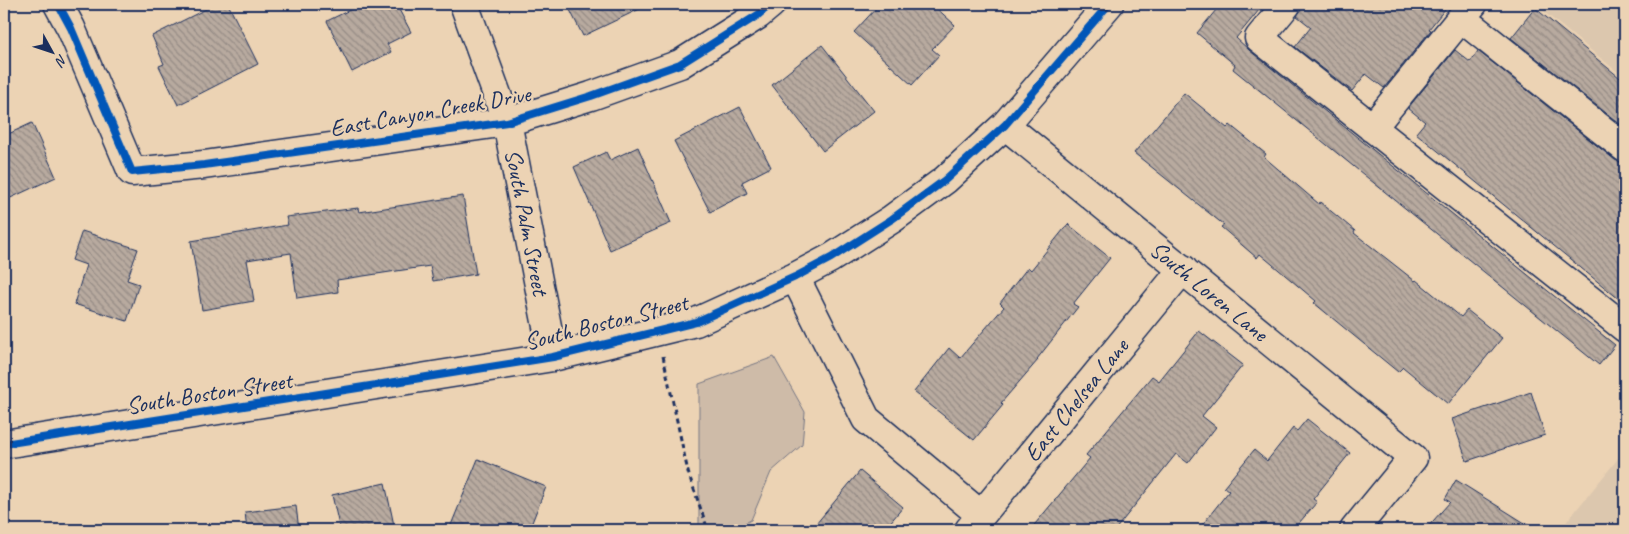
<svg xmlns="http://www.w3.org/2000/svg" width="1629" height="534" font-family="Caveat,sans-serif">
<style>
.built{fill:#dcc7ae}
.green{fill:#cebba8;stroke:#747583}
.building{fill:url(#building-back-hatch);stroke:#1b2f5e}
.lines{fill:none;stroke-linecap:round;stroke-linejoin:round}
.minor-casing{stroke:#1b2f5e;stroke-width:31}
.path{stroke:#1b2f5e;stroke-width:3;stroke-dasharray:5 4;stroke-linecap:butt}
.minor{stroke:#ecd3b4;stroke-width:28}
.cycleway-casing{stroke:#ecd3b4;stroke-width:11}
.cycleway{stroke:#0057b8;stroke-width:8}
.labels{text-anchor:middle;dominant-baseline:central;stroke-width:4.5;stroke-linejoin:round;paint-order:stroke}
.street-label{font-size:24px;fill:#1b2f5e;stroke:#ecd3b4}
</style>
<defs>
<pattern id="building-back-hatch" width="6" height="6" patternUnits="userSpaceOnUse" patternTransform="scale(1.25)"><rect width="6" height="6" fill="#b8aa9f"/><path d="M-1 5l2 2M0 0l6 6M5-1l2 2" fill="none" stroke="#958b85"/></pattern>
</defs>
<rect width="100%" height="100%" fill="#ecd3b4"/>
<filter id="ink" filterUnits="userSpaceOnUse"><feTurbulence type="fractalNoise" baseFrequency=".02" numOctaves="2"/><feDisplacementMap in="SourceGraphic" scale="10" xChannelSelector="R" yChannelSelector="G"/><feConvolveMatrix kernelMatrix="1 2 1 2 8 2 1 2 1" color-interpolation-filters="sRGB"/></filter>
<g filter="url(#ink)">
<path class="built" d="M1539 4H1625V78L1537 6Z
M1625 450V530H1560Z"/>
<path class="green" d="M774 357 805 412 802 445 771 472 751 520 731 530H699V384Z"/>
<path class="building" d="M216 4H228L258 64 178 105 159 66 164 64 152 36Z
M362 4H396L411 32 387 44 391 52 352 72 327 21Z
M567 4H650L583 36Z
M880 4H932L955 25 932 49 939 55 912 85 854 32Z
M1221 4H1264L1236 38 1249 50 1615 345 1599 365 1233 69 1235 65 1197 33Z
M1302 4H1449L1429 29 1431 30 1384 88 1366 74 1352 91 1295 47 1311 27 1297 16 1302 7Z
M1535 8 1625 82V128L1511 38Z
M822 45 874 111 823 151 772 85Z
M1455 50 1470 62 1478 51 1615 160 1625 163V304L1416 133 1425 122 1408 108Z
M1184 93 1227 128 1230 125 1266 154 1264 157 1319 204 1320 202 1355 231 1354 233 1415 281 1416 280 1461 317 1467 310 1502 338 1448 404 1403 367 1398 372 1314 303 1316 301 1260 254 1257 258 1221 227 1224 225 1134 153Z
M740 107 771 167 742 182 747 193 710 212 674 141Z
M32 123 56 177 4 201V136Z
M638 147 671 223 610 250 574 167 606 152 610 160Z
M463 196 476 274 433 281 430 266 337 280 338 292 297 298 291 253 247 260 254 301 202 310 191 241 288 225 286 217 358 208 359 212Z
M1068 224 1110 258 1073 304 1078 307 1037 359 1038 360 1001 403 1003 405 974 440 914 392 949 348 960 358 1004 307 1000 303 1028 267 1031 270Z
M82 231 138 249 127 280 139 284 127 321 74 304 86 265 72 260Z
M1199 331 1243 365 1202 416 1216 427 1188 463 1176 454 1115 530H1030L1090 458 1086 455 1152 376 1159 381Z
M1531 392 1545 435 1467 461 1452 419Z
M1307 419 1350 453 1313 499 1317 502 1293 530H1198L1229 491 1224 487 1254 450 1267 461 1293 428 1297 431Z
M478 459 546 487 529 530H449Z
M860 471 903 507 884 530H811Z
M1456 480 1536 530H1425L1450 502 1445 499Z
M385 483 395 530H340L332 495Z
M296 506 299 530H247L245 512Z"/>
<g class="lines">
<g class="minor-casing">
<path id="minor" d="M58 4 71 28 132 172 204 165 507 122 591 96 680 64 758 15 771 4
M464 4 507 122 553 357
M1287 4 1259 38 1625 328
M1473 4 1461 18 1625 148
M1005 125 1413 458 1354 530
M1372 128 1461 18
M795 277 866 419 981 515
M4 444 553 357 696 322 795 277 831 258 892 219 945 180 1005 125 1109 4
M969 530 1183 269"/>
</g>
<path class="path" d="M663 356 688 472 708 530"/>
<use href="#minor" class="minor"/>
<g class="cycleway-casing">
<path id="cycleway" d="M58 4 71 28 132 172 204 165 507 122 591 96 680 64 758 15 771 4
M4 444 553 357 696 322 795 277 831 258 892 219 945 180 1005 125 1109 4"/>
</g>
<use href="#cycleway" class="cycleway"/>
</g>
</g>
<g class="labels">
<g class="street-label">
<text transform="translate(430 111) rotate(-10)">East Canyon Creek Drive</text>
<text transform="translate(527 222) rotate(79)">South Palm Street</text>
<text transform="translate(1209 291) rotate(39)">South Loren Lane</text>
<text transform="translate(606 322) rotate(-14)">South Boston Street</text>
<text transform="translate(209 393) rotate(-9)">South Boston Street</text>
<text transform="translate(1076 400) rotate(-51)">East Chelsea Lane</text>
</g>
</g>
<rect width="1629" height="534" fill="none" stroke="#ecd3b4" stroke-width="20"/>
<rect x="10" y="10" width="1609" height="514" fill="none" stroke="#1b2f5e" stroke-width="2" filter="url(#ink)"/>
<g transform="translate(52 52) rotate(130)" stroke="#ecd3b4" stroke-width="4" paint-order="stroke">
<path d="M0-4L9 19L0 12L-9 19Z" fill="#1b2f5e"/>
<text y="-8" font-size="14" font-weight="bold" text-anchor="middle" fill="#1b2f5e">N</text>
</g>
</svg>
